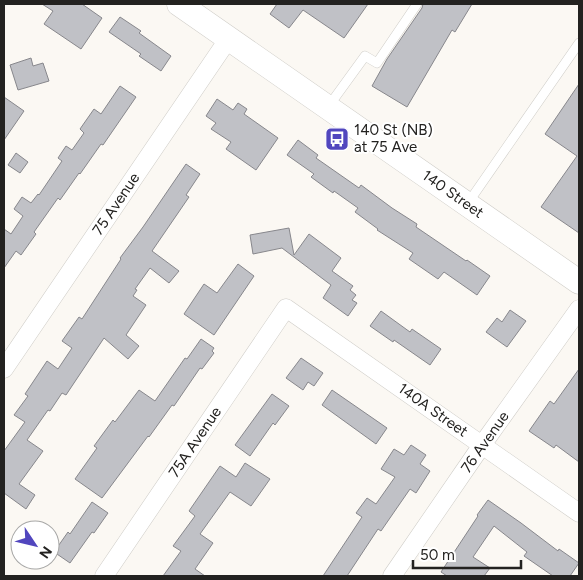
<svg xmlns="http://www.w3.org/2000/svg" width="583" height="580" font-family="Figtree,sans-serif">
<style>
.building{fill:#c0c1c6;stroke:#87878c}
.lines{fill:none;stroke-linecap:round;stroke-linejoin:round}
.service-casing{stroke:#ceccc7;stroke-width:10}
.minor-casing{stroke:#ceccc7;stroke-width:19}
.secondary-casing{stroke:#ceccc7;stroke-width:25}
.service{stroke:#fff;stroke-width:9}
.minor{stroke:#fff;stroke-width:18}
.secondary{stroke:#fff;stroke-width:24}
.labels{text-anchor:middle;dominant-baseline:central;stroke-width:4;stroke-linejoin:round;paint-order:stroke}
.poi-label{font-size:15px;fill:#232220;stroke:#fff;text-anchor:start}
.street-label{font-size:15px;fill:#232220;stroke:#fff}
</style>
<rect width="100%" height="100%" fill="#fbf8f3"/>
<path class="building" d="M42 4H82L102 18 81 49 44 24 53 11Z
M277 4H368L344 38 303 10 289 28 270 14Z
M423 4H472L455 32 452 30 407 107 372 86 387 59 422 8Z
M120 17 141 31 139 33 171 56 161 71 139 56 141 54 109 32Z
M31 58 33 66 43 63 49 81 18 90 10 65Z
M579 84V233L541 207 577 156 545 134Z
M120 86 136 97 103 145 101 144 80 174 79 173 60 200 58 198 34 232 36 234 21 255 16 251 4 268V229L11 234 23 216 14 209 22 197 31 203 38 194 39 195 62 161 58 158 66 146 72 150 84 133 80 129 94 109 101 114Z
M4 97 24 111 4 140Z
M217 99 233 110 238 103 247 109 244 114 278 138 256 170 226 149 231 142 211 129 216 123 206 116Z
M298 140 318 155 316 158 359 188 361 185 392 208 417 224 416 227 466 261 467 260 490 276 477 295 444 272 438 279 409 259 413 253 377 230 378 229 355 212 358 208 334 191 333 193 311 177 314 174 287 155Z
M16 153 28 162 20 173 8 165Z
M186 164 200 174 186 195 189 197 152 251 179 271 169 283 150 268 135 289 137 290 133 296 146 305 126 335 139 346 128 359 104 338 66 395 62 393 50 411 48 410 27 440 43 451 19 484 35 495 26 509 4 493V451L25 422 14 415 28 396 25 394 47 361 58 369 72 348 62 341 79 317 82 319 121 259 120 258 143 227Z
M289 228 294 255 309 234 341 258 332 271 353 286 350 290 356 295 352 300 357 303 348 316 323 298 331 285 282 248 253 254 250 235Z
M238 264 254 276 214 335 184 314 204 284 217 293Z
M510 310 526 321 507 347 486 332 497 318 502 322Z
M381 311 410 332 412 329 441 349 430 365 394 340 393 342 370 326Z
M201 339 214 348 212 351 214 353 202 369 200 368 174 406 172 405 149 437 148 436 102 498 75 479 97 448 94 446 113 420 115 422 139 390 155 401 185 358 187 359Z
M301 358 323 373 314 386 308 382 303 390 286 378Z
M579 369V462L556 445 554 448 529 431 550 401 554 404Z
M332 390 387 428 376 444 322 405Z
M272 394 289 406 275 425 273 423 250 456 235 445Z
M411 445 426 455 420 464 430 471 416 493 410 489 381 531 378 529 347 576H323L362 517 356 513 367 498 376 504 395 477 381 469 394 449 404 455Z
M245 463 270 479 251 506 230 492 200 534 213 543 195 569 205 576H163L181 551 173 546 195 516 189 511 220 466 236 477Z
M488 500 521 523 558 551 559 549 579 563 570 576H553L524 556 527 552 494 526 473 557 490 568 484 576H447L441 572 478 516 477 515Z
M92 502 108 513 94 533 92 532 70 563 54 552 68 532 70 534Z"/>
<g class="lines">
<g class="service-casing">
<path id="service" d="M328 107 365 56 377 63 417 4
M468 203 579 43"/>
</g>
<g class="minor-casing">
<path id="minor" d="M4 369 229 38
M104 576 286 308 579 513
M392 576 482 445 579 309"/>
</g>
<g class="secondary-casing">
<path id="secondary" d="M179 4 579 282"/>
</g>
<use href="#service" class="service"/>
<use href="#minor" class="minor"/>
<use href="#secondary" class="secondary"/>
</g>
<defs>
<g id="bus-square" transform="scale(1.25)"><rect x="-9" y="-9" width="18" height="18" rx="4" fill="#5146be" stroke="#fff"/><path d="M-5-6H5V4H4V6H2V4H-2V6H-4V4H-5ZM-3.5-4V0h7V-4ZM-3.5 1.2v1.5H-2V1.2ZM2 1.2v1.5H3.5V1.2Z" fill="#fff"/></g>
</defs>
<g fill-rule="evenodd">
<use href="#bus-square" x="337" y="139"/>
</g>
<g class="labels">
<g class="poi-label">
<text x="354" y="130">140 St (NB)<tspan x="354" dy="17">at 75 Ave</tspan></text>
</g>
<g class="street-label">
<text transform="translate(453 194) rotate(35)">140 Street</text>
<text transform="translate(116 204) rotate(-56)">75 Avenue</text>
<text transform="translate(433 410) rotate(35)">140A Street</text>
<text transform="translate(195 442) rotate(-56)">75A Avenue</text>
<text transform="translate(485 442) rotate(-55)">76 Avenue</text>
</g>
</g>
<rect width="583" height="580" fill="none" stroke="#232220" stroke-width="10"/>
<g transform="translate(35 545) rotate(125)"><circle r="24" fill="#ffffff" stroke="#a7a7a6"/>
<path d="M0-4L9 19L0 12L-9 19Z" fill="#5146be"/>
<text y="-8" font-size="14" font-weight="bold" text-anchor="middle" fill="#232220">N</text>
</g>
<path d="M413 560v8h108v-8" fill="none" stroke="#232220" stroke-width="2.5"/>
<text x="420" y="560" font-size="15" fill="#232220" stroke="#ffffff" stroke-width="4" paint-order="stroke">50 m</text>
</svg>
